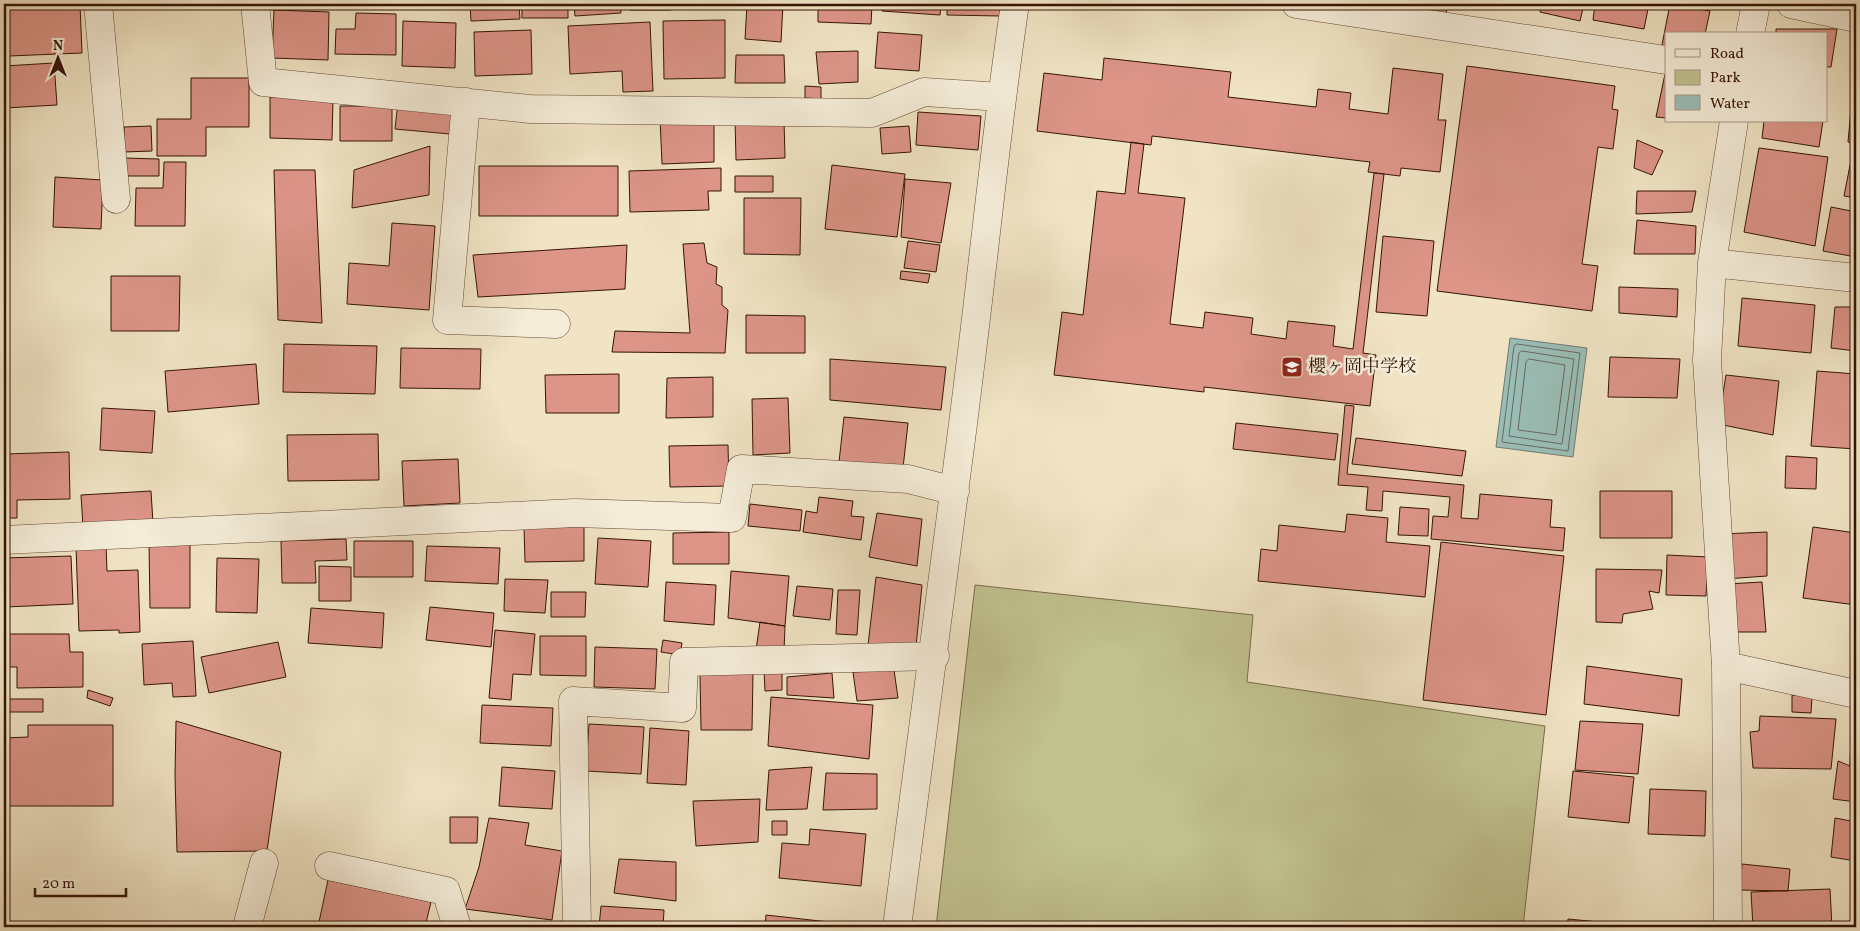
<svg xmlns="http://www.w3.org/2000/svg" width="1860" height="931" font-family="Vollkorn,'Noto Serif JP',serif">
<style>
.green{fill:#c1c28f;stroke:#7b6b4b}
.water{fill:#9abeb7;stroke:#727a71}
.lines{fill:none;stroke-linecap:round;stroke-linejoin:round}
.shore{stroke:#68695f;stroke-width:1}
.building{fill:#dd9588;stroke:#351407}
.minor-casing{stroke:#644836;stroke-width:29}
.minor{stroke:#f5edd9;stroke-width:28}
.labels{text-anchor:middle;dominant-baseline:central;stroke-width:5;stroke-linejoin:round;paint-order:stroke}
.poi-label{font-size:18px;fill:#351407;stroke:#f5edd9;text-anchor:start}
</style>
<rect width="100%" height="100%" fill="#f0e4c4"/>
<filter id="stains"><feTurbulence type="fractalNoise" baseFrequency=".004" numOctaves="4"/><feColorMatrix values="0 0 0 0 .2 0 0 0 0 .09 0 0 0 0 .02 0 0 0 .5 -.17"/></filter>
<radialGradient id="worn" r=".72"><stop offset=".6" stop-color="#630" stop-opacity="0"/><stop offset="1" stop-color="#630" stop-opacity=".3"/></radialGradient>
<path class="green" d="M975 585 1253 615 1247 682 1545 726 1523 927H936Z"/>
<path class="water" d="M1510 338 1587 348 1573 457 1496 447Z"/>
<g class="lines">
<path class="shore" d="M1517 344 1580 353 1568 451 1502 442 1514 346Z
M1522 351 1574 359 1562 444 1509 436 1519 353Z
M1529 359 1565 365 1556 435 1518 430 1526 362Z"/>
</g>
<path class="building" d="M7 4H80L82 53 9 56Z
M411 4H457V7Z
M470 4H519L520 19 471 21Z
M522 4H568V18H522Z
M574 4H620L621 13 575 16Z
M629 4H671V10H630Z
M747 4H783L781 42 745 39Z
M818 4H872L871 24 818 22Z
M882 4H941L940 15 882 11Z
M947 4H1000V16L947 15Z
M1401 4H1447L1446 16 1400 10Z
M1542 4H1584L1580 21 1540 12Z
M1595 4H1649L1644 29 1593 20Z
M1670 4 1710 11 1705 34H1666V51L1661 50Z
M274 10 329 12 328 60 272 58Z
M356 13 396 14V55L335 54 336 29H355Z
M725 20V78L664 79 663 21Z
M403 21 456 23 455 68 402 66Z
M650 22 653 91 623 92 622 71 570 74 568 26Z
M1776 29H1837L1831 67H1826V34H1776Z
M531 30 532 74 475 76 474 32Z
M878 32 922 35 919 71 875 68Z
M858 51V82L819 84 816 52Z
M736 55H784L785 83H735Z
M1104 58 1231 72 1228 97 1316 107 1318 89 1351 93 1349 109 1388 114 1393 68 1443 74 1438 120H1446L1440 172 1401 168 1400 176 1368 172 1370 162 1152 136 1151 145 1037 131 1044 73 1102 80Z
M54 63 57 105 5 108 4 66Z
M1467 66 1615 86 1612 109 1618 110 1613 149 1598 147 1582 264 1598 266 1592 311 1437 291Z
M1665 74H1666V118L1656 117Z
M191 78H249V127H206V156H157V119H191Z
M805 86 821 87V99L805 98Z
M270 97 333 99 332 140 270 138Z
M398 102 452 107 450 134 395 129Z
M340 106H392V141H340Z
M1851 109H1856V143L1848 142Z
M918 112 981 116 978 150 916 145Z
M660 118H714V162L662 164Z
M735 119 784 120 785 158 736 160Z
M1764 121H1823L1819 147 1762 138Z
M151 126 152 151 124 152V127Z
M909 126 911 152 882 154 880 128Z
M1637 140 1663 151 1652 175 1634 168Z
M1131 142 1144 144 1138 193 1185 198 1170 324 1203 328 1205 312 1253 318 1251 334 1286 339 1288 321 1335 326 1333 346 1353 349 1374 173 1384 174 1363 353 1376 355 1370 406 1204 387V392L1054 375 1062 312 1083 315 1097 191 1125 194Z
M430 146 429 195 352 208 354 170Z
M1759 148 1828 157 1815 246 1744 232Z
M1852 155 1856 156V198L1844 196Z
M125 158 159 159V176H125Z
M164 162H186L185 226H135L136 188H163Z
M832 165 905 174 897 237 825 229Z
M479 166H618V216H479Z
M721 168V191H708L709 210 630 212 629 171Z
M274 170H315L322 323 278 320Z
M735 176H773V192H735Z
M55 177 103 180 101 229 53 227Z
M905 179 951 183 941 243 901 237Z
M1637 191H1696L1692 212 1636 214Z
M744 198H801L800 255 744 254Z
M1831 207 1856 212V257L1823 251Z
M1637 220 1696 226 1695 254H1634Z
M392 223 435 226 429 310 347 304 349 263 389 266Z
M1383 236 1434 241 1427 316 1376 312Z
M908 241 940 245 936 272 904 268Z
M704 243 707 263 717 267 716 284 722 287V305L728 310 725 353 612 352 615 331 690 333 683 244Z
M627 245 625 289 478 297 473 255Z
M901 271 930 274 928 283 900 279Z
M111 276H180L179 331H111Z
M1619 287 1678 289 1677 317 1619 313Z
M1742 298 1815 305 1811 353 1738 346Z
M1835 307H1856V351L1831 348Z
M746 315 805 316V353H746Z
M284 344 377 346 375 394 283 392Z
M401 348 481 349 480 389 400 388Z
M1610 357 1680 359 1677 398 1608 397Z
M830 359 946 367 941 410 830 400Z
M256 364 259 404 168 412 165 371Z
M1817 371 1856 374V449L1811 446Z
M619 374V413H546L545 375Z
M1726 375 1779 381 1773 435 1718 424Z
M713 377V417L666 418 667 378Z
M788 398 790 453 753 455 752 399Z
M1345 405 1354 406 1347 474 1464 485 1461 518 1478 519 1480 494 1552 500 1550 527 1565 528 1563 551 1431 539 1433 516 1448 517 1450 497 1383 491 1382 511 1366 510 1368 487 1338 485Z
M102 408 155 411 152 453 100 450Z
M844 417 908 423 903 468 839 462Z
M1236 423 1338 434 1335 460 1233 449Z
M378 434 379 480 288 481 287 435Z
M1356 438 1466 451 1462 476 1352 464Z
M728 445 729 486 670 487 669 446Z
M69 452 70 499 17 500V518H4V454Z
M1786 456 1817 458 1816 489 1785 488Z
M458 459 460 503 404 506 402 461Z
M151 491 153 523 83 527 81 495Z
M1600 491H1672V538H1600Z
M819 497 853 501 851 516 864 517 861 540 803 532 806 511 817 513Z
M750 504 802 510 800 531 748 526Z
M1400 507 1429 509 1428 536 1398 535Z
M877 513 922 519 917 566 869 557Z
M1347 514 1388 518 1386 542 1430 546 1425 597 1258 581 1261 549 1277 551 1279 525 1345 532Z
M524 527H584V561L525 562Z
M1813 527 1856 533V605L1803 598Z
M729 532V564H673V533Z
M1767 532V576L1725 579 1722 534Z
M598 538 651 541 648 587 595 584Z
M346 539 347 560 315 561 316 583H282L281 541Z
M354 541H413V577H354Z
M190 542V608H150L149 543Z
M1441 542 1564 556 1546 715 1423 700Z
M106 545 107 571 138 570 140 632 119 633V630L79 631 76 547Z
M427 546 500 548 498 584 425 581Z
M1667 555 1708 557 1706 596 1666 595Z
M71 556 73 604 6 607 4 558Z
M217 558 259 559 257 613 216 612Z
M319 566 351 567V601H319Z
M1596 569 1662 570 1659 593 1649 591 1653 609 1623 614 1622 623 1596 622Z
M731 571 789 576 785 626 728 618Z
M876 577 922 585 916 647 868 645Z
M505 579 548 580 545 613 504 611Z
M666 582 716 585 714 625 664 621Z
M1762 582 1766 632H1730L1727 584Z
M797 586 833 589 830 620 793 616Z
M838 590H860L857 635 836 634Z
M551 592H586L585 617H551Z
M430 607 494 613 491 647 426 640Z
M311 608 384 613 382 648 308 643Z
M760 622 785 626 784 651 756 650Z
M495 630 535 634 531 675 513 674 511 700 489 698Z
M4 634H69L70 652H83V687L17 688V667H4Z
M540 636H586V676L540 675Z
M663 640 682 643 680 655 661 652Z
M193 641 196 696 173 697 172 683 144 685 142 644Z
M278 642 286 677 209 693 201 657Z
M595 647 657 649 655 689 594 687Z
M1587 666 1682 679 1679 716 1584 704Z
M782 669V690L765 691 764 670Z
M894 670 898 698 857 701 853 672Z
M753 673 752 730H701L700 675Z
M832 673 834 698 787 695V677Z
M88 690 113 698 110 706 87 698Z
M1792 695 1812 696 1811 713 1792 712Z
M771 697 873 705 869 759 768 746Z
M4 699H43V712H4Z
M482 705 553 708 551 746 480 743Z
M1855 707H1856V729H1853Z
M1760 716 1836 719 1831 769 1753 768 1750 732 1759 731Z
M176 721 281 752 267 851 177 852 175 776Z
M1580 721 1643 724 1638 774 1575 770Z
M589 724 644 727 641 774 586 771Z
M28 725H113V806H4V738L28 737Z
M650 728 689 731 686 785 647 783Z
M1851 737 1856 738V802L1833 799 1838 761 1850 766Z
M502 767 555 771 552 809 499 806Z
M812 767 807 809 766 810 769 770Z
M1573 771 1634 777 1629 823 1568 817Z
M826 773 877 774V809L823 810Z
M1650 789 1706 791 1705 836 1648 834Z
M760 799 758 842 696 846 693 801Z
M450 817H478L477 843H450Z
M489 818 529 823 525 845 562 851 552 920 465 909 479 867Z
M1835 818 1856 822V861L1831 857Z
M772 821H787V835H772Z
M810 829 866 834 861 886 779 878 782 843 809 845Z
M619 859 676 862V901L614 893Z
M1742 864 1790 869 1788 891 1740 890Z
M328 880 431 902 425 927H343L319 922Z
M1830 889 1832 927H1753L1751 892Z
M601 906 664 910 663 927H599Z
M766 915 874 927H765Z
M1568 919 1620 924V927H1567Z
M1697 926V927H1642Z"/>
<g class="lines">
<g class="minor-casing">
<path id="minor" d="M98 4 116 199
M255 4 263 82 530 109 872 113 924 92 1001 97
M1296 4 1666 60
M1791 4 1856 18
M1750 34 1756 4
M466 102 447 320 556 324
M1712 263 1856 278
M4 540 575 513 732 518 741 469 908 479 955 491
M1726 666 1856 694
M329 866 446 891 457 927
M247 927 264 863
M577 927 573 701 682 708 684 662 935 656
M897 927C924 733 949 538 973 343 987 230 998 116 1015 4
M1728 927 1726 666 1707 360 1712 263 1734 121"/>
</g>
<use href="#minor" class="minor"/>
</g>
<defs>
<g id="school-square" transform="scale(1.125)"><rect x="-9" y="-9" width="18" height="18" rx="4" fill="#8f2418" stroke="#f5edd9"/><path d="M0-5L7-2L0 1L-7-2ZM-4 1L0 2.5L4 1V4Q0 6-4 4Z" fill="#fff"/></g>
</defs>
<g fill-rule="evenodd">
<use href="#school-square" x="1292" y="367"/>
</g>
<g class="labels">
<g class="poi-label">
<text x="1308" y="367">櫻ヶ岡中学校</text>
</g>
</g>
<rect width="1860" height="931" fill="none" stroke="#f0e4c4" stroke-width="20"/>
<rect x="5" y="5" width="1850" height="921" fill="none" stroke="#351407" stroke-width="2.5"/>
<rect x="10" y="10" width="1840" height="911" fill="none" stroke="#351407"/>
<rect x="1665" y="32" width="162" height="90" fill="#f5edd9" stroke="#a89685"/>
<rect x="1675" y="49" width="25" height="8" fill="#f5edd9" stroke="#a89685"/>
<text x="1710" y="58" font-size="15" fill="#351407">Road</text>
<rect x="1675" y="70" width="25" height="15" fill="#c1c28f" stroke="#a89685"/>
<text x="1710" y="82" font-size="15" fill="#351407">Park</text>
<rect x="1675" y="95" width="25" height="15" fill="#9abeb7" stroke="#a89685"/>
<text x="1710" y="108" font-size="15" fill="#351407">Water</text>
<g transform="translate(58 58)" stroke="#f5edd9" stroke-width="4" paint-order="stroke">
<path d="M0-4L9 19L0 12L-9 19Z" fill="#351407"/>
<text y="-8" font-size="14" font-weight="bold" text-anchor="middle" fill="#351407">N</text>
</g>
<path d="M35 888v8h91v-8" fill="none" stroke="#351407" stroke-width="2.5"/>
<text x="42" y="888" font-size="15" fill="#351407" stroke="#f5edd9" stroke-width="4" paint-order="stroke">20 m</text>
<rect width="100%" height="100%" filter="url(#stains)"/>
<rect width="100%" height="100%" fill="url(#worn)"/>
</svg>
